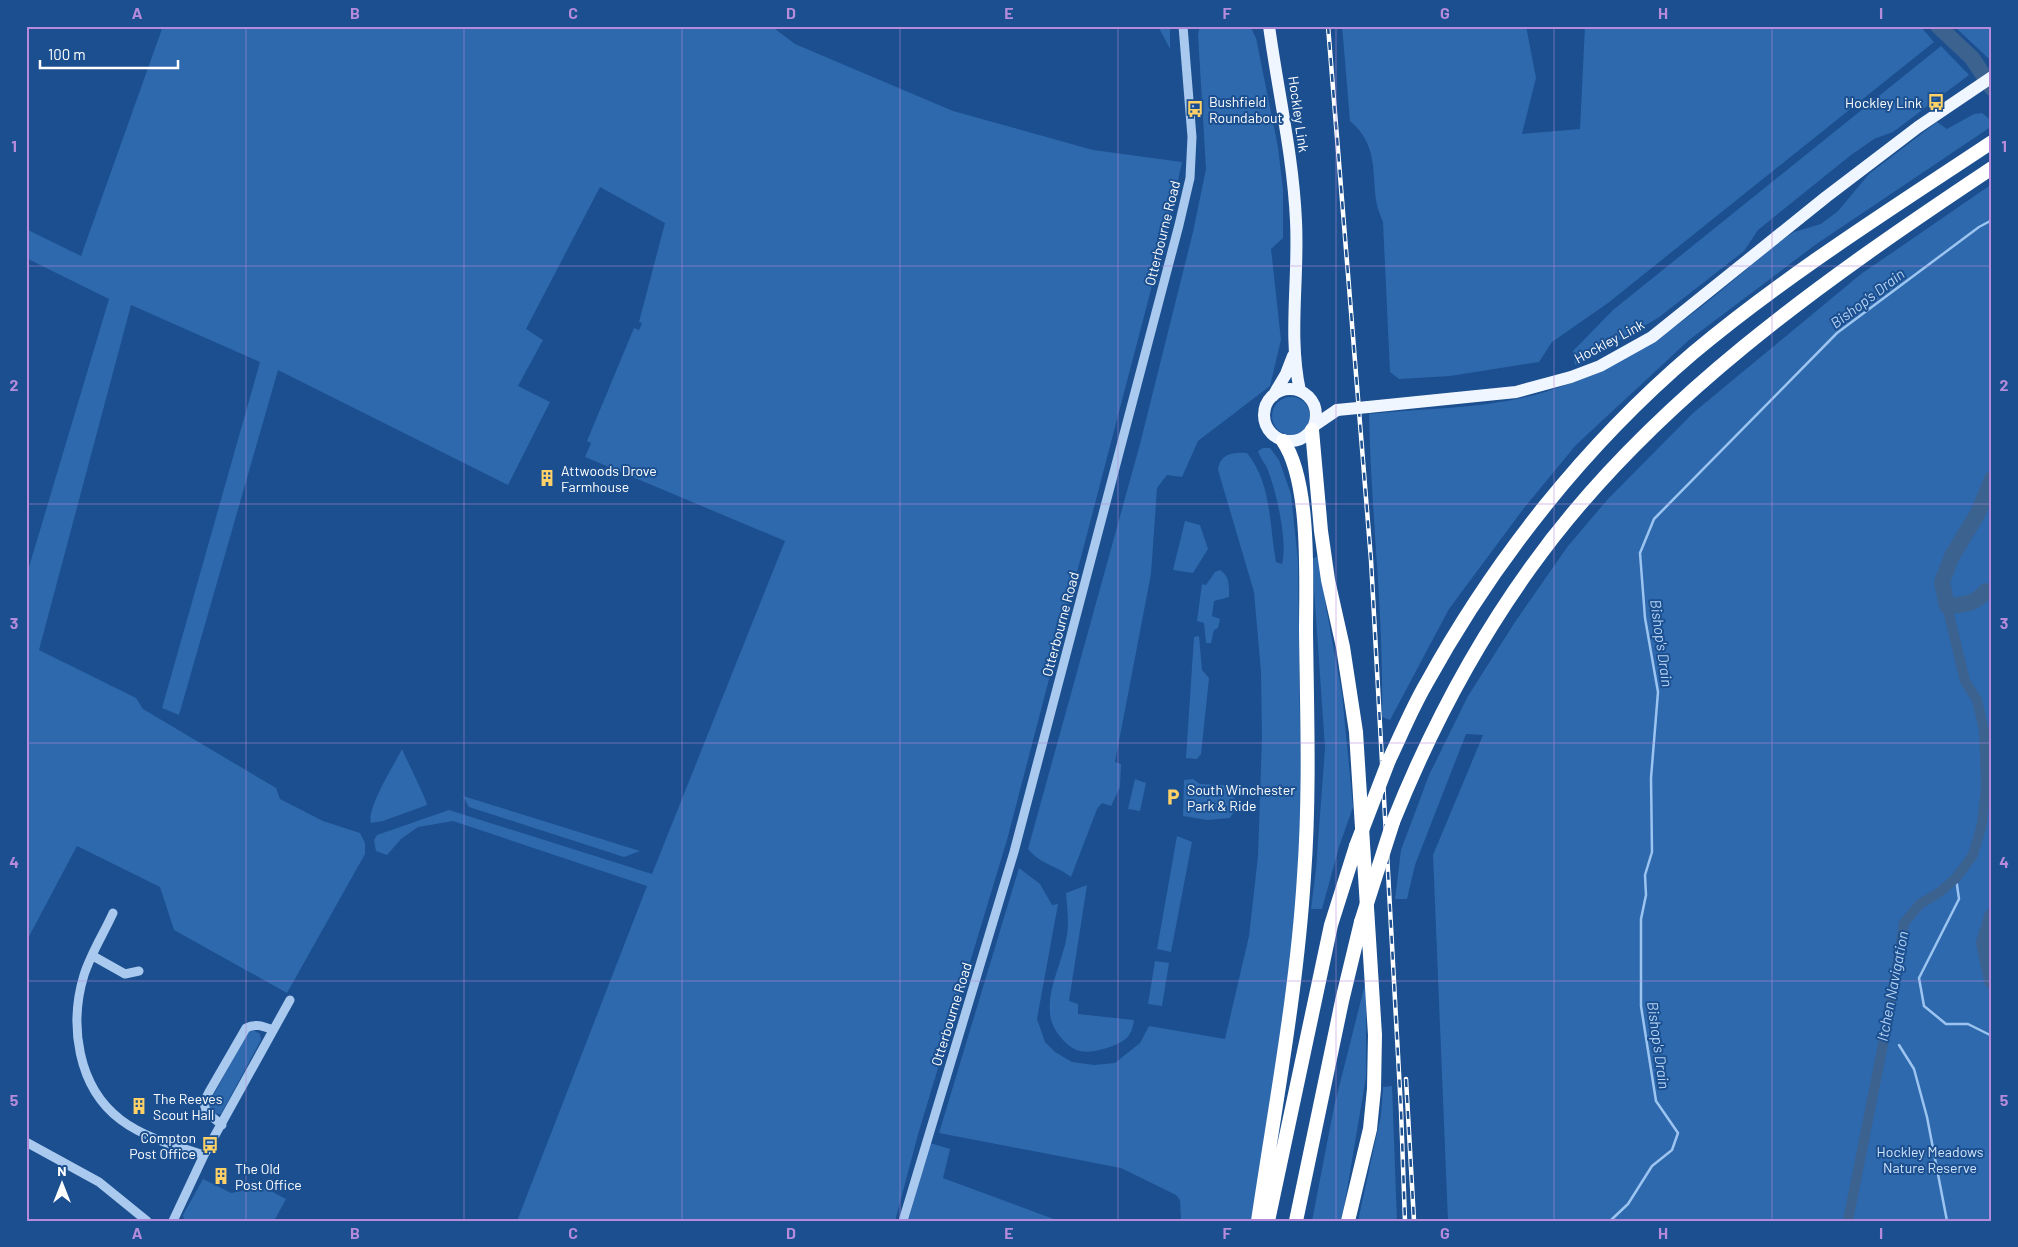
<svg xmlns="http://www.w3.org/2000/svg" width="2018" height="1247" font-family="Barlow,sans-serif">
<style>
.green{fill:#2e69ad}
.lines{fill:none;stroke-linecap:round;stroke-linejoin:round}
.stream{stroke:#9cc4f0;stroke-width:2.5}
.canal{stroke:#3c6290;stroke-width:10}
.river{stroke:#3c6290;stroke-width:16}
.minor{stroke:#a9c9ee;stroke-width:9}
.major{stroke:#f0f6ff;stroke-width:12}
.highway{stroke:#fff;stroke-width:14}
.rail-casing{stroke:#fff;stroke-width:4.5}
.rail{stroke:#1b4f8f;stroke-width:2.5;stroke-dasharray:8;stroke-linecap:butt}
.major-bridge{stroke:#f0f6ff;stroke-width:12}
.highway-bridge{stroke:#fff;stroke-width:14}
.grid{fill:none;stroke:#b68bdc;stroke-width:1;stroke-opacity:0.55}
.labels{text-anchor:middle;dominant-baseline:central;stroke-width:4;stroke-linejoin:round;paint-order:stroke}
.poi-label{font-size:14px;fill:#fff;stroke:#1b4f8f;text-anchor:start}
.street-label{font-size:14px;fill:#fff;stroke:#1b4f8f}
.park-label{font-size:14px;fill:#cfe3fa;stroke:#1b4f8f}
.water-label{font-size:15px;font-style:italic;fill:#b5d3f5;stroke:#1b4f8f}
.neatline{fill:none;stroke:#b68bdc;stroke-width:2}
.grid-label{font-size:16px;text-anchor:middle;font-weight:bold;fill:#b68bdc}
</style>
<rect width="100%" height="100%" fill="#1b4f8f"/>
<path class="green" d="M163 26H771L795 44 953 111 1093 150 1182 162 1171 213 1007 840 919 1131 895 1221H517L647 886 453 821 418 827 401 839 387 855 376 851 374 840 377 835 449 810 652 874 785 541 585 457 591 443 587 441 634 328 639 330 642 323 639 322 665 223 600 187 526 329 543 340 518 386 550 402 508 485 278 370 179 715 162 708 260 362 131 305 39 650 136 698 143 709 276 788 280 799 323 821 360 833 365 843V854L287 993 174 930 160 887 77 846 26 942V577L109 299 26 258V229L81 256Z
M1158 26H1170V49Z
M1200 26H1250L1256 38 1278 147 1283 190V238L1271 249 1281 340 1270 386 1198 441 1182 477 1167 475 1157 488 1151 574 1115 762 1121 764 1120 787 1111 806 1102 803 1097 809 1071 877C1057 866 1040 864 1028 849L1140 444 1193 232 1206 169 1198 34Z
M1342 26H1526L1536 78 1522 134 1580 129 1585 26H1920L1934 42 1608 303 1552 342 1539 362 1450 376 1399 379 1390 372 1383 222C1380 215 1377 207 1376 200 1372 168 1377 144 1350 121Z
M1954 26H1992V56L1988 58Z
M1941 46 1969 75 1893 132 1874 139 1851 155 1758 230 1744 251 1658 318 1575 365 1573 351 1613 310Z
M1982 113 1992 121V126L1815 245 1689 340 1576 445 1524 508 1449 609 1390 720 1382 717C1384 616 1371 515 1369 414 1427 408 1489 409 1545 392 1641 363 1704 306 1778 242L1794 232 1821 224 1838 211 1869 174 1937 122 1947 129 1974 114Z
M1992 184V1221H1448L1433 855 1483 735 1466 734 1415 865 1407 899H1395L1401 850 1429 775 1468 696 1515 622 1568 546 1607 500 1693 413 1861 274Z
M1272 416a19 19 0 1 1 38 0a19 19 0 1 1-38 0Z
M1263 448H1270L1279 460 1291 494 1298 561 1301 816 1296 909 1288 983 1252 1221H1181L1180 1200 1176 1195 1121 1168 939 1133 1019 868 1040 884 1052 905 1058 904 1037 1019 1045 1042 1055 1052 1072 1062 1094 1065 1115 1063 1140 1043 1149 1026 1225 1039 1249 936 1258 856 1262 737 1261 672 1254 592 1218 470C1220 454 1232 452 1247 453 1272 484 1269 524 1276 562L1282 564C1288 541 1276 490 1267 468 1264 462 1260 458 1258 451Z
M1185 521 1200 525 1208 549 1193 573 1173 570Z
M1319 556 1326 607 1342 694 1353 807 1339 847 1322 909H1311L1316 869 1325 748 1312 559Z
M1220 570C1230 576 1229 586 1229 597L1214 601 1212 616 1220 619 1218 628 1214 630 1211 643H1206L1204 623 1197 621 1202 584 1206 585 1215 572Z
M1199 636 1202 670 1209 678 1208 688 1201 754 1197 759 1186 758 1194 637Z
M402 749C406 759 427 800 427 805L383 821 371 823C366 809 395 763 402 749Z
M1135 779 1146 783 1140 811 1128 809Z
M1193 779 1200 784 1225 785 1228 792 1239 803 1230 818 1207 820 1183 816 1184 780Z
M463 796 640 851 624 857 469 807Z
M1177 836 1192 842 1171 952 1157 949Z
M1087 885 1069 1001 1078 1004V1014L1134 1020C1133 1027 1131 1036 1124 1040 1115 1047 1091 1054 1080 1051 1066 1048 1051 1028 1050 1014 1047 988 1063 961 1067 935 1069 921 1067 907 1066 893Z
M1155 961 1169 963 1162 1006 1148 1004Z
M1366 980V1077L1344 1208 1340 1221H1312L1334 1107Z
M253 1030 260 1034 261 1040 221 1114 211 1113 208 1105 248 1032Z
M1392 1086 1397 1221H1358L1381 1115 1383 1087Z
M930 1143 950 1149 943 1178 1059 1221H908Z
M203 1179 231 1193 263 1187 286 1199 274 1221H184L183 1215Z"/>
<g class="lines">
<path class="stream" d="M1956 878 1959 899 1919 978 1924 1006 1946 1024H1968L1992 1036
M1899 1045 1914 1069 1927 1117 1947 1221
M1610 1221 1628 1204 1652 1166 1672 1150 1678 1133 1656 1101 1641 1006V919L1646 895 1645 875 1652 852 1651 778 1658 692 1645 618 1640 553 1654 519 1837 333 1979 227 1992 220"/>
<path class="canal" d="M1848 1221 1886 1029 1904 923 1920 904 1940 892 1956 878 1973 855 1982 824 1986 786 1984 730 1977 700 1965 681 1947 606"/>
<path class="river" d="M1938 26 1972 58 1992 88
M1992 479 1978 513 1952 556 1942 582 1947 606C1963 605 1976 604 1986 591L1992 594
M1992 916 1984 943 1992 981"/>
<path class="minor" d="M113 913C104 933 91 953 84 975 69 1024 77 1087 121 1120 145 1138 176 1146 204 1155
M93 956 125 974 139 971
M222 1125 206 1112 204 1102 209 1092 246 1028C256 1023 263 1026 273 1030
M26 1142 99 1182 147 1221
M173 1221 204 1155 290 1000
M903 1221 1014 852 1179 225 1190 178 1192 137 1183 26"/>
<path class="major" d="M1269 26C1278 92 1293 155 1296 221 1299 278 1288 336 1300 391
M1264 415a26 26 0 1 1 52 0a26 26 0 1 1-52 0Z
M1273 396 1286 374 1293 356
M1368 407 1516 392 1571 377 1600 366 1652 337 1826 197 1918 127 1992 77
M1315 425 1337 410"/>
<path class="highway" d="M1312 430 1321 531 1328 580 1343 647 1356 732 1375 1035 1374 1089 1370 1129 1348 1221
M1389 760C1401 735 1412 708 1426 684 1494 560 1585 445 1693 353 1786 275 1891 209 1992 142
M1393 822C1429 732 1474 646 1531 567 1649 402 1825 279 1992 168
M1258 1221C1275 1106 1297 991 1304 876 1310 794 1307 713 1306 631 1306 581 1311 482 1283 441
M1268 1221 1331 925 1356 846
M1296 1221 1342 1001 1361 922"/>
<g class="rail-casing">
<path id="rail" d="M1328 26 1371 560 1401 1110 1405 1221
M1406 1079 1414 1221"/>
</g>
<use href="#rail" class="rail"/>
<path class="major-bridge" d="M1337 410 1368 407"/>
<path class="highway-bridge" d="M1356 846 1389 760
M1361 922 1393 822"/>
</g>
<path class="grid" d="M246 26V1221M464 26V1221M682 26V1221M900 26V1221M1118 26V1221M1336 26V1221M1554 26V1221M1772 26V1221M26 266H1992M26 504H1992M26 743H1992M26 981H1992"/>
<defs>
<g id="bus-bare" transform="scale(1.35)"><path d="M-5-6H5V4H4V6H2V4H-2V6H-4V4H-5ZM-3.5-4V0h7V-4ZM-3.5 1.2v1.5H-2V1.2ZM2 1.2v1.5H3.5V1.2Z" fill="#ffd166" stroke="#1b4f8f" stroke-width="2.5" paint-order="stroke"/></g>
<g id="building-bare" transform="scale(1.35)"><path d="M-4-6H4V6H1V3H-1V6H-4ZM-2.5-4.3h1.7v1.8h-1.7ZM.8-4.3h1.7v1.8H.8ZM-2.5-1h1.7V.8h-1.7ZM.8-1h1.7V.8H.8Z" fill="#ffd166" stroke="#1b4f8f" stroke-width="2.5" paint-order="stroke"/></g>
<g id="parking-bare" transform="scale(1.35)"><path d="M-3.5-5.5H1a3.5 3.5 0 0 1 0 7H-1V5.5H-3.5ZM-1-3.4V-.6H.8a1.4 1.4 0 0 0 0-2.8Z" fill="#ffd166" stroke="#1b4f8f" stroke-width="2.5" paint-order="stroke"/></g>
</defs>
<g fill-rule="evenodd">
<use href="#bus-bare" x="1936" y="102"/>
<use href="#bus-bare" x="1195" y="109"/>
<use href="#building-bare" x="547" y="478"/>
<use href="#parking-bare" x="1173" y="797"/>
<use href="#building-bare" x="139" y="1106"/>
<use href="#bus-bare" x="210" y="1145"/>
<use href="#building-bare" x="221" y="1176"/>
</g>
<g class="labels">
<g class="poi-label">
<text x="1209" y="101">Bushfield<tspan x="1209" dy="16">Roundabout</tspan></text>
<text x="1922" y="102" text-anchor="end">Hockley Link</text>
<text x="561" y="470">Attwoods Drove<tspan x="561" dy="16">Farmhouse</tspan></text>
<text x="1187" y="789">South Winchester<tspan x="1187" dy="16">Park &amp; Ride</tspan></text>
<text x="153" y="1098">The Reeves<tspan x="153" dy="16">Scout Hall</tspan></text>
<text x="196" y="1137" text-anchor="end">Compton<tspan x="196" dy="16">Post Office</tspan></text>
<text x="235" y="1168">The Old<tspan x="235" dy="16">Post Office</tspan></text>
</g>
<g class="street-label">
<text transform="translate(1299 114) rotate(82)">Hockley Link</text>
<text transform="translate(1162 233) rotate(-76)">Otterbourne Road</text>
<text transform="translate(1609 341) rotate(-28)">Hockley Link</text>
<text transform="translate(1060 624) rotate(-75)">Otterbourne Road</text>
<text transform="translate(951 1014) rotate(-73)">Otterbourne Road</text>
</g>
<g class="park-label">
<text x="1930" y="1151">Hockley Meadows<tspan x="1930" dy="16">Nature Reserve</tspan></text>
</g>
<g class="water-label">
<text transform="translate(1867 298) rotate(-37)">Bishop's Drain</text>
<text transform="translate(1662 643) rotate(82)">Bishop's Drain</text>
<text transform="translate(1892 986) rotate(-79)">Itchen Navigation</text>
<text transform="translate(1659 1045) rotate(82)">Bishop's Drain</text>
</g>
</g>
<rect width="2018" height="1247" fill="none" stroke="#1b4f8f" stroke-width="55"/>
<g transform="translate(62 1184)" stroke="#1b4f8f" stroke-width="4" paint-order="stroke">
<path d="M0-4L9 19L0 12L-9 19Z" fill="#ffffff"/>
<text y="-8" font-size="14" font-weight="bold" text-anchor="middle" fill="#ffffff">N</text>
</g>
<path d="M40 60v8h138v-8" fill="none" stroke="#ffffff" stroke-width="2.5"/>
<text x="48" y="60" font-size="15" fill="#ffffff" stroke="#1b4f8f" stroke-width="4" paint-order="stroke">100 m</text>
<rect x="28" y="28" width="1962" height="1192" class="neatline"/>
<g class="grid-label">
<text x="137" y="19">A</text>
<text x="355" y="19">B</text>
<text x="573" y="19">C</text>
<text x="791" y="19">D</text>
<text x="1009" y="19">E</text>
<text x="1227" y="19">F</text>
<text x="1445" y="19">G</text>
<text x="1663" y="19">H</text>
<text x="1881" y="19">I</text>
<text x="14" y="152">1</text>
<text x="2004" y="152">1</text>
<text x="14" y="391">2</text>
<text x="2004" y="391">2</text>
<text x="14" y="629">3</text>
<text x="2004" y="629">3</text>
<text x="14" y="868">4</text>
<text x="2004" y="868">4</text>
<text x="14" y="1106">5</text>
<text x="2004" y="1106">5</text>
<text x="137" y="1239">A</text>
<text x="355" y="1239">B</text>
<text x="573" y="1239">C</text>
<text x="791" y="1239">D</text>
<text x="1009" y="1239">E</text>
<text x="1227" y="1239">F</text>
<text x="1445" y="1239">G</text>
<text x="1663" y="1239">H</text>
<text x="1881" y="1239">I</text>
</g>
</svg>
